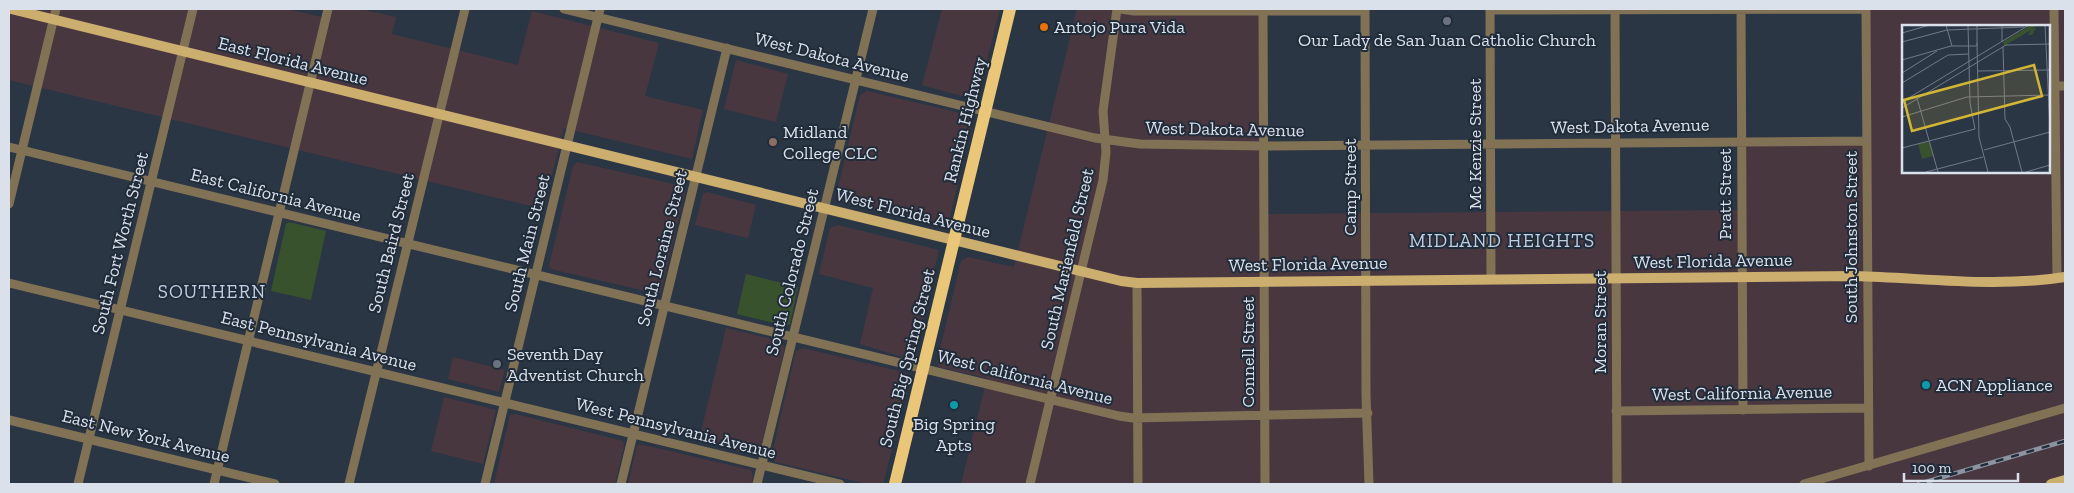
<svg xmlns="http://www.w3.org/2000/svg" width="2074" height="493" font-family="'Zilla Slab',serif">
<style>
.commercial{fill:#493740;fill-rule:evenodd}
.grass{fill:#37522d}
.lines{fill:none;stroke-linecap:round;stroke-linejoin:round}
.minor{stroke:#817255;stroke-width:9}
.major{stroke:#ccae6f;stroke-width:10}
.highway{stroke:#eac679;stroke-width:12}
.rail-casing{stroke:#8b94a0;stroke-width:4.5}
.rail{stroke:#212c3a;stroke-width:2.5;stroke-dasharray:8;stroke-linecap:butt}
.worship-dot{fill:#6b7280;stroke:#212c3a;stroke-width:2}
.food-dot{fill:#e8710a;stroke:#212c3a;stroke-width:2}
.education-dot{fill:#8d6e63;stroke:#212c3a;stroke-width:2}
.culture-dot{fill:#0f9aa8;stroke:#212c3a;stroke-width:2}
.labels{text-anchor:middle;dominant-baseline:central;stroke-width:4;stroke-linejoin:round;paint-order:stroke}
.poi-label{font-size:18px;fill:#dae1eb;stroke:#212c3a;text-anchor:start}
.street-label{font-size:18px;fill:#dae1eb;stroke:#212c3a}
.neighbourhood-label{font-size:19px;letter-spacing:1px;fill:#c0cee1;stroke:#212c3a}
.inset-road{fill:none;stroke:#717a87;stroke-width:1}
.view{fill:#d4b635;fill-opacity:0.15;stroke:#d4b635;stroke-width:2.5}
.inset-edge{fill:none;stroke:#dae1eb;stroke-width:2.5}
</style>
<rect width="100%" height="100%" fill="#2b3645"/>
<path class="commercial" d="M9 9H286L326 18 329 9H360L396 17 392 34 518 65 532 11 659 43 645 96 703 110 692 159 564 128 543 209 9 80Z
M942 9H1000L978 95 972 99 922 85Z
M1077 9H1262L1261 214 1742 210V140L1867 138V9H2065V484H961L987 378 939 367 937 362 961 261 968 257 1014 267ZM1903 26H2048V171H1903Z
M736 60 788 74 776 122 724 109Z
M867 91 969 115 972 123 949 221 941 226 843 202 837 192 860 95Z
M577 162 682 186 685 192 661 292 658 294 551 269 549 266 573 166Z
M707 192 756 205 748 238 695 225 703 194Z
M838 225 939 250 912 360 860 344 873 288 819 274 830 228Z
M726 328 780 341 785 347 760 451 755 456 699 440Z
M803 348 907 373 910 379 883 484H868L775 462 772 453 796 351Z
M453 357 505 370 499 392 448 379Z
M444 397 496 410 483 464 431 451Z
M516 414 623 441 624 447 615 484H494L510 415Z
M637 445H644L751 470 753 477 751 484H628Z"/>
<path class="grass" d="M289 222 326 231 311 300 271 291 286 224Z
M746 274 798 287 790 324 786 326 737 314Z"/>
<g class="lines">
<path class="minor" d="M564 9 1095 138 1140 144 1264 146 1867 141
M1121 9 1134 11H1365
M1263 9 1265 484
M1365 9 1366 395 1369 484
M1490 9 1491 279
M1615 9 1617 484
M1741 9 1743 410
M1866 9 1869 466
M2054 9 2057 278
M1490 10 1866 9
M2055 86H2065
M9 147 1119 416 1133 418 1368 413
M9 204 56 9
M9 283 840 484
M1137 283 1138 484
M1616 411 1868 408
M9 420 275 484
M78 484 193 9
M214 484 328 9
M349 484 465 9
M485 484 600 9
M621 484 727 48
M757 484 873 9
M1030 484 1103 180 1106 152 1103 111 1117 9
M1804 484 2065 408"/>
<path class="major" d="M11 9 1121 281 1137 283 1856 276C1926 278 1996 288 2065 277
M2051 484 2065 480"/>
<path class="highway" d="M895 484 1010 9"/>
<g class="rail-casing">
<path id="rail" d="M1919 484 2065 441"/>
</g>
<use href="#rail" class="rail"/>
</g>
<g class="worship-dot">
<circle cx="1447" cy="21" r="5"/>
<circle cx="497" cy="364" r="5"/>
</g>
<circle class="food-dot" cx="1044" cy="27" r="5"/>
<circle class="education-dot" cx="773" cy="142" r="5"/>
<g class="culture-dot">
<circle cx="1926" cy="385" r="5"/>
<circle cx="954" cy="405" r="5"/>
</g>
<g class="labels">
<g class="poi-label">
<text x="1054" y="27">Antojo Pura Vida</text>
<text x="1447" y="40" text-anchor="middle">Our Lady de San Juan Catholic Church</text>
<text x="783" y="132">Midland<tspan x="783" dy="21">College CLC</tspan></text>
<text x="507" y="354">Seventh Day<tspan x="507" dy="21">Adventist Church</tspan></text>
<text x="1936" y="385">ACN Appliance</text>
<text x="954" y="424" text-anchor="middle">Big Spring<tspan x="954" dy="21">Apts</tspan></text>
</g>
<g class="street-label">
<text transform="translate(832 57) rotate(14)">West Dakota Avenue</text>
<text transform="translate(293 61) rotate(14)">East Florida Avenue</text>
<text transform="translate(965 120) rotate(-76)">Rankin Highway</text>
<text transform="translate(1630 126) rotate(-1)">West Dakota Avenue</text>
<text transform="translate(1225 129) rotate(1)">West Dakota Avenue</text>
<text transform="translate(1475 144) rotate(-90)">Mc Kenzie Street</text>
<text transform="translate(1350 187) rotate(-90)">Camp Street</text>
<text transform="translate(1725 194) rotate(-90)">Pratt Street</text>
<text transform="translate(276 195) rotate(14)">East California Avenue</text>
<text transform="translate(913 213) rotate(14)">West Florida Avenue</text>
<text transform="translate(1851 237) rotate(-90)">South Johnston Street</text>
<text transform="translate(120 243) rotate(-76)">South Fort Worth Street</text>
<text transform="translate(391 243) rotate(-76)">South Baird Street</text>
<text transform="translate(527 243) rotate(-76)">South Main Street</text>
<text transform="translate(662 248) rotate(-76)">South Loraine Street</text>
<text transform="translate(1067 259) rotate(-77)">South Marienfeld Street</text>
<text transform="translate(1713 261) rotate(-1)">West Florida Avenue</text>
<text transform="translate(1308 264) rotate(-1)">West Florida Avenue</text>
<text transform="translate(792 272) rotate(-76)">South Colorado Street</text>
<text transform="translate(1600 322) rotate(-90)">Moran Street</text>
<text transform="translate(319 341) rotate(14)">East Pennsylvania Avenue</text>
<text transform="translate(1248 352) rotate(-90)">Connell Street</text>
<text transform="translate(907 358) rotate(-76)">South Big Spring Street</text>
<text transform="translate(1025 377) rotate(14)">West California Avenue</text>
<text transform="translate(1742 393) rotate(-1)">West California Avenue</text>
<text transform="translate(676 428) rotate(14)">West Pennsylvania Avenue</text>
<text transform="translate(146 436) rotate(14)">East New York Avenue</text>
</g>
<g class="neighbourhood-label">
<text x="1502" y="240">MIDLAND HEIGHTS</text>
<text x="212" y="291">SOUTHERN</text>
</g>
</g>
<g transform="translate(1902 25)">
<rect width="148" height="148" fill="#2b3645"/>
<path d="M129 0H136L129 4 134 3 130 10H126L129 5 102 21 101 17Z" fill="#37522d"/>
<path d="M27 116 31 131 20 134 16 119Z" fill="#37522d"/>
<path class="inset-road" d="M44 0 50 21M66 0 68 78 73 104M75 0V20M100 0V17M143 0 148 103M0 8 28 0M0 17 45 5 122 2M75 18 77 112 86 147M101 22 103 94 108 102 120 147M0 35 49 21H75M76 46 148 45M0 48 35 26M0 58 46 30 67 29M15 73 36 147M0 77 127 0M0 83 104 20 148 19M0 92 65 72 148 70M0 123 73 104M82 125 148 107M24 147 81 132M124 147 148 140"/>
<path class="view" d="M132 40 140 71 10 106 2 75Z"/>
<rect width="148" height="148" class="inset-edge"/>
</g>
<rect width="2074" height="493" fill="none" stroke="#dae1eb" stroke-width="20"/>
<path d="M1904 473v8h114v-8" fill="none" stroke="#dae1eb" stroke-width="2.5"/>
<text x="1912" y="473" font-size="15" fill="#dae1eb" stroke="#212c3a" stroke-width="4" paint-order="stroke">100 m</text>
</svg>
